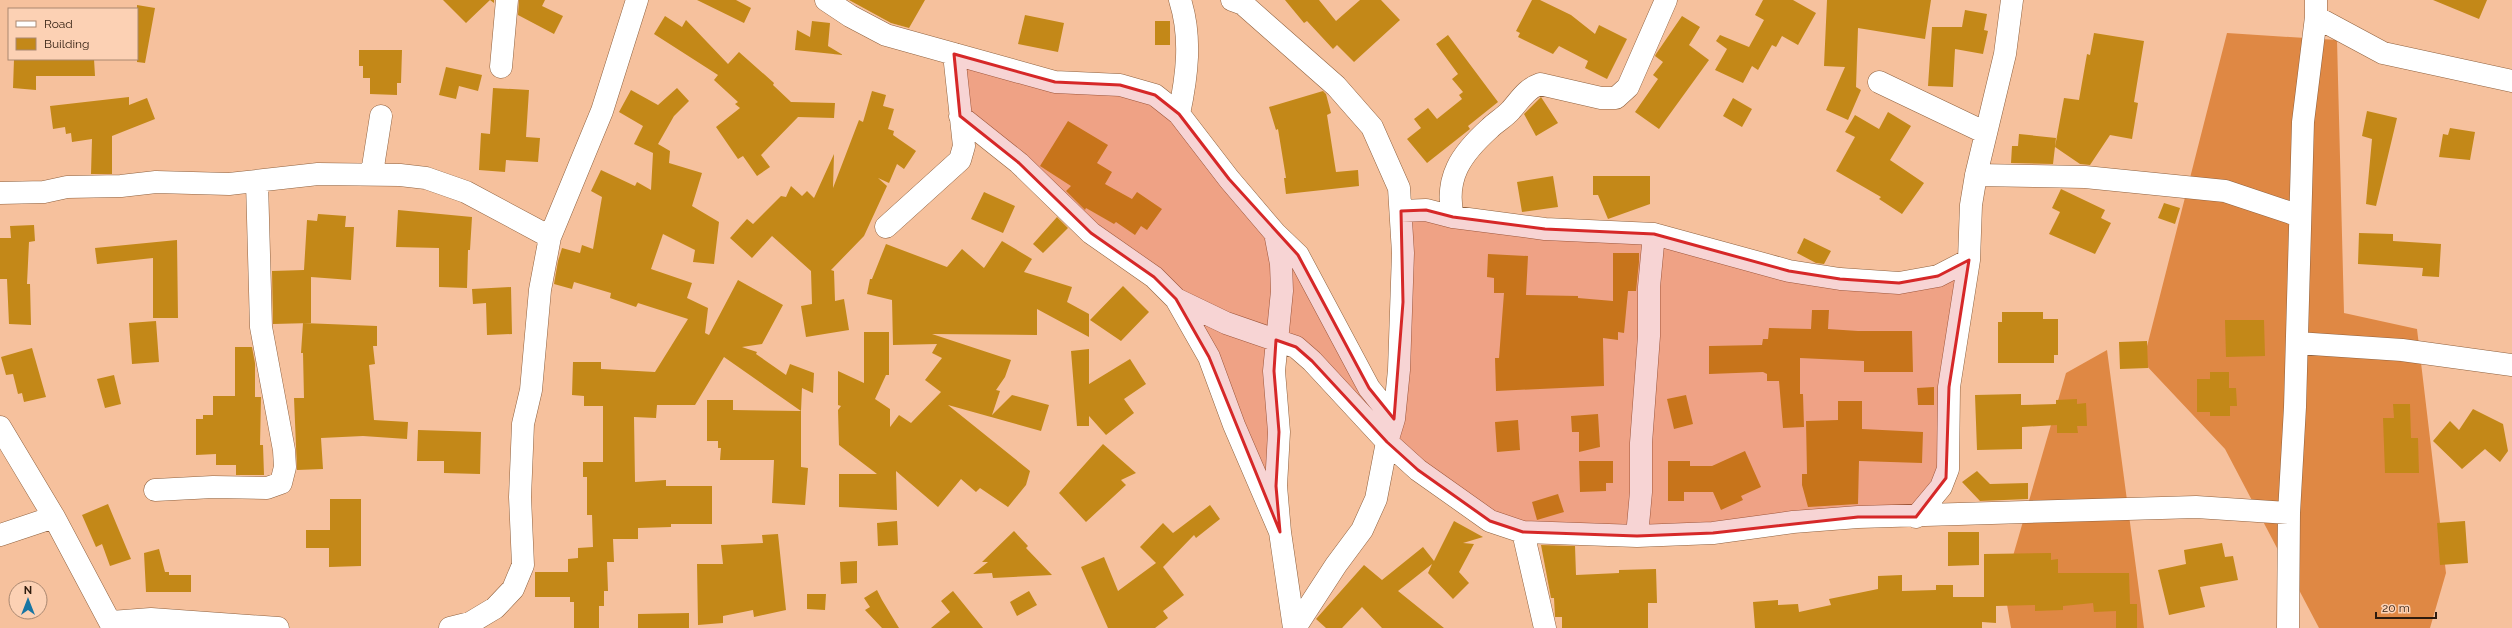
<svg xmlns="http://www.w3.org/2000/svg" width="2512" height="628" font-family="Raleway,sans-serif">
<style>
.forest{fill:#df8844}
.building{fill:#c38818}
.lines{fill:none;stroke-linecap:round;stroke-linejoin:round}
.street-casing{stroke:#8f613e;stroke-width:23}
.street{stroke:#fff;stroke-width:22}
.marked{fill:#d62828;fill-opacity:0.2;stroke:#d62828;stroke-width:3;stroke-linejoin:round}
</style>
<rect width="100%" height="100%" fill="#f6c19d"/>
<path class="forest" d="M2227 33 2337 40 2344 313 2417 329 2446 573 2430 628H2319L2225 449 2143 362Z
M2107 350 2144 628H2011L2004 587 2066 373Z"/>
<path class="building" d="M443 0H494V3L490 0 466 23Z
M519 0H545L542 6 563 16 554 34 518 15Z
M697 0H736L751 8 744 23Z
M849 0H925L909 28 891 23Z
M1285 0H1319L1336 21 1360 0H1381L1400 20 1354 62 1337 45 1333 49 1307 21 1304 23Z
M1532 0H1540L1571 15 1595 34 1599 25 1627 39 1607 79 1585 68 1588 61 1559 46 1553 54 1518 37 1520 33 1516 31Z
M1763 0H1793L1816 13 1798 45 1782 36 1776 47 1772 45 1758 70 1752 66 1743 83 1715 70 1727 49 1716 41 1720 35 1749 47 1764 20 1755 15Z
M1827 0H1931L1925 39 1858 28 1856 87 1861 90 1848 120 1826 110 1845 67 1824 66Z
M2433 0H2487L2479 19Z
M137 5 155 8 145 63 137 62Z
M1965 10 1987 14 1984 30 1988 31 1983 54 1955 49 1953 87 1928 86 1932 27H1962Z
M1025 15 1064 23 1058 52 1018 44Z
M665 16 682 27 686 20 728 64 739 52 774 83 773 85 791 102 835 103 834 118 798 117 761 155 770 167 757 176 743 156 738 159 716 127 740 108 735 104 738 102 714 80 718 75 654 34Z
M1682 16 1700 27 1689 45 1709 60 1659 129 1635 112 1658 79 1653 75 1663 62 1655 56 1656 54Z
M812 21 830 23 828 46 843 55 795 50 797 30 810 37Z
M1155 21H1170V45H1155Z
M2094 33 2144 41 2134 102 2138 103 2132 139 2110 135 2090 165 2080 164 2055 147 2064 98 2079 100 2087 54 2090 55Z
M1448 35 1498 102 1468 126 1470 129 1427 163 1407 139 1421 128 1414 119 1428 108 1437 119 1462 99 1459 95 1463 92 1452 79 1458 74 1436 44Z
M359 50H402L401 83H397V95L370 94V78H363V66H359Z
M14 59H94L95 76H36V90L13 88Z
M446 67 482 75 478 91 459 86 456 99 439 95Z
M493 88 529 90 526 137 540 138 538 162 506 160 505 172 479 170 481 133 490 134Z
M677 88 689 101 674 116 658 144 670 151 669 163 702 173 692 206 719 222 714 264 693 262 695 250 663 234 651 269 692 283 687 298 708 308 705 333 709 335 738 280 783 305 762 344 742 347 757 352 756 354 786 375 790 364 814 373 813 393 802 388 801 411 724 357 695 405H657L656 418 634 417 635 482 666 480V486H712V524H671V527L638 528V539H613L614 562H607L608 591H604V606H599V628H574V602H570V597H535V572H568V559L578 558V548L593 547 592 515H587V477H583V462H603V406H584V396L572 395 573 362H601V369L655 372 688 319 638 303 636 307 610 298 611 293 574 282 572 289 554 284 558 261 562 248 580 253 582 245 593 249 602 197 591 191 601 170 635 186 637 182 651 190 653 153 634 144 643 126 619 112 631 90 658 105Z
M872 91 886 95 883 106 894 109 888 129 894 131 893 135 916 151 904 169 897 164 889 183 878 178 887 186 864 236 831 270 834 271 835 301 844 299 849 330 806 337 801 306 812 304 811 271 772 236 752 258 730 238 747 219 753 224 781 196 786 197 791 186 802 196 807 191 814 198 834 154 833 188 859 120 863 122Z
M1323 91 1326 94 1331 113 1327 115 1336 172 1358 170 1359 186 1286 194 1284 178H1286L1278 129 1276 130 1269 107Z
M129 97V105L147 98 155 119 112 136V174H91L92 139 72 142 71 133 66 134 65 127 53 129 50 106Z
M1541 97 1558 123 1536 136 1524 114Z
M1733 98 1752 109 1742 127 1723 116Z
M2367 111 2397 118 2376 206 2366 204 2372 139 2362 136Z
M1888 112 1911 126 1890 160 1924 183 1902 214 1879 199 1881 197 1836 171 1855 137 1845 132 1855 115 1879 129Z
M1068 121 1108 145 1097 163 1112 172 1105 184 1132 199 1137 192 1162 209 1147 230 1141 226 1135 235 1116 222 1114 224 1086 208 1085 210 1066 191 1071 186 1040 166Z
M2450 128 2475 132 2470 160 2439 157 2443 134 2448 135Z
M2019 134 2056 138 2053 164 2011 163 2012 146H2018Z
M1553 176 1558 207 1522 212 1517 182Z
M1593 176H1650V204L1608 219 1598 195H1593Z
M2061 189 2105 210 2101 218 2111 223 2095 254 2049 234 2060 212 2052 208Z
M984 192 1015 206 1003 233 971 219Z
M2164 203 2180 208 2175 224 2158 218Z
M398 210 472 217 470 250H468L467 288 439 287V248L396 247Z
M318 214 346 216 345 227H354L351 280 311 277V323L273 324 272 271 304 270 307 220 317 221Z
M1057 217 1068 228 1043 253 1033 244Z
M34 225 35 241 29 242 27 284H30L31 325 9 324 7 279H0V238H11L10 226Z
M2359 233 2393 234V241L2441 244 2439 277 2422 276 2423 268 2358 264Z
M1804 238 1831 251 1824 264 1816 263 1797 253Z
M177 240 178 318H153V258L97 264 95 248Z
M1002 241 1032 259 1024 272 1072 287 1067 302 1089 314V337L1037 309V335L932 334 1011 360 1005 377 996 390 1000 391 992 415 1012 395 1049 405 1041 431 948 405 1030 471 1026 485 1008 507 980 488 976 492 961 479 938 507 896 471 897 510 839 507V474H877L839 445 838 410 841 406 838 405V371L864 383V332H889V375H886L875 399 890 409V427L899 415 911 423 941 392 925 380 942 358 932 353 937 344 893 345 892 300 867 294 870 279H872L886 244 947 267 962 249 984 268Z
M1613 253H1639V262L1636 291H1628L1624 333 1618 332V340L1603 338 1604 386 1496 391 1495 358H1499L1504 293H1494V278L1487 277 1488 254 1528 256 1526 295 1578 296V298L1613 301Z
M1123 286 1149 312 1121 341 1090 320Z
M511 287 512 334 487 335 486 303 473 304 472 289Z
M1812 310H1829L1828 329 1858 331H1912L1913 372H1864V361L1800 358V394H1803L1804 427 1783 428 1779 381H1767V374L1763 372 1709 374V346L1762 345 1763 339H1768L1769 328 1811 329Z
M2002 312H2043V319H2058V355H2054V363H1998V322H2002Z
M2225 320H2264L2265 356 2226 357Z
M156 321 159 362 132 364 129 323Z
M303 323 377 326V346H373L375 364 369 365 374 420 408 422 407 439 363 436 321 438 323 469 297 470 294 398H304L303 353H301Z
M2147 341 2148 368 2120 369 2119 342Z
M235 347H252L255 363V397H261L260 445H263L264 475H236V465H216V454L196 455V419H203V415H213V396H235Z
M32 348 46 397 24 402 22 393 18 394 13 374 6 375 1 357Z
M1089 349V384L1130 359 1146 384 1124 399 1134 413 1106 435 1089 416V426H1077L1071 351Z
M2210 372H2229V388H2236L2237 406H2230V416H2210V412H2197V379H2210Z
M114 375 121 404 105 408 97 379Z
M1934 387V405H1918L1917 388Z
M2021 394V405L2056 404V400L2077 399V404L2086 403 2087 426H2077L2078 433H2057V425L2022 427V449L1977 450 1975 395Z
M1686 395 1693 424 1674 429 1667 399Z
M707 400H733V410L801 411V467L808 468 805 505 772 503 774 460H720L721 448H718V441H707Z
M1838 401H1862V429L1923 432 1922 463 1859 461 1858 504 1808 507 1802 485V474H1807L1806 421 1838 420Z
M2393 404H2410L2411 438H2418L2419 473H2385L2383 418H2394Z
M2473 409 2503 424 2508 451 2500 462 2485 449 2462 469 2433 441 2450 421 2459 430Z
M1598 414 1600 447 1579 452V432H1572L1571 416Z
M1518 420 1520 450 1497 452 1495 422Z
M418 430 481 432 480 474 444 473V461H417Z
M1103 444 1136 473 1121 480 1126 485 1086 522 1059 493Z
M1745 451 1761 487 1741 496 1743 500 1721 510 1713 492H1684V501H1668V461H1690V466H1712Z
M1579 461H1613V483H1606V491L1580 492Z
M1977 471 1990 484 2028 483V499L1980 501 1962 482Z
M1558 494 1564 512 1537 520 1532 502Z
M330 499H361V566L329 567V548H306V530H330Z
M108 504 131 559 110 566 102 544 96 547 82 515Z
M1210 505 1220 519 1196 538 1194 535 1163 567 1184 595 1163 611 1168 618 1155 628H1108L1081 567 1104 557 1118 591 1156 563 1140 547 1163 523 1173 533Z
M897 521 898 545 878 546 877 523Z
M1454 521 1483 537 1463 543 1474 544 1459 572 1469 583 1453 599 1428 573 1432 564 1398 591 1444 628H1382L1362 607 1342 628H1326L1316 619 1364 565 1382 580 1423 547 1434 561Z
M2465 521 2468 563 2440 565 2437 523Z
M1014 531 1028 546 1026 548 1052 575 993 578 992 573 973 574 988 562H982Z
M1948 532H1979V565L1948 566Z
M778 534 786 610 754 617 753 610 723 616V623L698 625 697 564H723L721 545 763 543 762 535Z
M2222 543 2225 557 2233 556 2238 580 2200 587 2205 607 2169 615 2158 570 2186 564 2184 550Z
M1541 545 1575 546 1576 575 1619 573V570L1656 569 1657 603H1648V628H1562V617H1555L1554 598H1551Z
M159 549 165 572H169V575H191V592H146L144 553Z
M2051 553V560L2058 559V573H2129L2130 604H2137V628H2116V611L2094 612 2093 603 2063 606V610L2035 611V605L1996 606V623L1982 622V628H1755L1753 602 1778 600V605L1798 604 1799 612 1831 605 1829 599 1878 589V576L1902 575V591L1936 590V585H1953V597H1984V554Z
M857 561V583L841 584 840 562Z
M877 590 882 600 899 628H882L865 610 870 607 864 598Z
M953 591 983 628H931L950 612 941 601Z
M1029 591 1037 605 1017 616 1010 602Z
M807 594H826L825 610 807 609Z
M689 613V628H638V614Z"/>
<g class="lines">
<g class="street-casing">
<path id="street" d="M826 0 850 16 886 35 1055 82 1120 85 1155 95 1179 114 1229 179 1275 233 1281 264 1282 291 1274 371 1279 432 1276 486 1280 532
M1232 0 1243 4 1336 86 1372 127 1399 188 1403 253 1399 370 1394 419 1387 442 1376 499 1362 530 1336 565 1295 628
M2316 17 2383 53 2512 81
M501 67 507 0
M1879 82 1986 133
M1179 114C1187 76 1192 38 1180 0
M960 116 1019 163 1091 233 1154 277 1176 299 1209 357 1234 425 1280 532 1294 628
M372 173 381 116
M1976 175 2085 177 2225 191 2300 216
M0 193 44 192 67 187 121 186 156 182 229 184 318 174 400 175 426 178 466 192 550 237
M1401 211 1426 210 1453 217 1545 229 1654 234 1789 271 1840 279 1899 283 1938 276 1969 260
M1453 217C1444 178 1461 154 1490 128 1496 122 1505 117 1511 110 1520 100 1526 89 1540 84L1601 98H1616L1628 87 1666 0
M886 227 960 160 964 146 954 54
M1275 233 1298 255 1369 388 1394 419
M1176 299 1226 323 1296 347 1312 361 1387 442 1418 470 1490 521 1523 532 1637 536 1713 533 1793 522 1858 517 2196 507 2289 513
M2297 343 2402 350 2512 365
M0 427 54 517 113 628
M155 490 213 487 267 488 281 483 285 467 284 450 261 327 257 182
M1916 517 1941 487 1948 469 1949 387 1969 260 1971 205 1976 175 2005 54 2012 0
M1523 532 1545 628
M0 535 54 517
M1637 536 1641 492V443L1649 336V287L1654 234
M111 622 151 619 278 628
M450 628 470 623 495 608 513 589 523 565 520 497 523 424 531 390 540 290 550 237 602 111 637 0
M2288 628 2289 513 2295 407 2303 122 2316 17V0"/>
</g>
<use href="#street" class="street"/>
</g>
<path class="marked" d="M954 54 1055 82 1120 85 1155 95 1179 114 1229 179 1298 255 1369 388 1394 419 1403 302 1401 211 1426 210 1453 217 1545 229 1654 234 1789 271 1840 279 1899 283 1938 276 1969 260 1949 387 1946 478 1916 517H1858L1713 533 1637 536 1523 532 1490 521 1418 470 1387 442 1312 361 1296 347 1276 340 1274 371 1279 432 1276 486 1280 532 1209 357 1176 299 1154 277 1091 233 1019 163 960 116Z"/>
<rect x="8" y="8" width="130" height="52" fill="#fcd1b4" stroke="#aa8871"/>
<rect x="16" y="21" width="20" height="6" fill="#ffffff" stroke="#aa8871"/>
<text x="44" y="28" font-size="12" fill="#2e1b0d">Road</text>
<rect x="16" y="38" width="20" height="12" fill="#c38818" stroke="#aa8871"/>
<text x="44" y="48" font-size="12" fill="#2e1b0d">Building</text>
<g transform="translate(28 600)"><circle r="19" fill="#fcd1b4" stroke="#aa8871"/>
<path d="M0-3L7 15L0 10L-7 15Z" fill="#1775a3"/>
<text y="-6" font-size="11" font-weight="bold" text-anchor="middle" fill="#2e1b0d">N</text>
</g>
<path d="M2376 612v6h60v-6" fill="none" stroke="#2e1b0d" stroke-width="2"/>
<text x="2382" y="612" font-size="12" fill="#2e1b0d" stroke="#fcd1b4" stroke-width="3" paint-order="stroke">20 m</text>
</svg>
